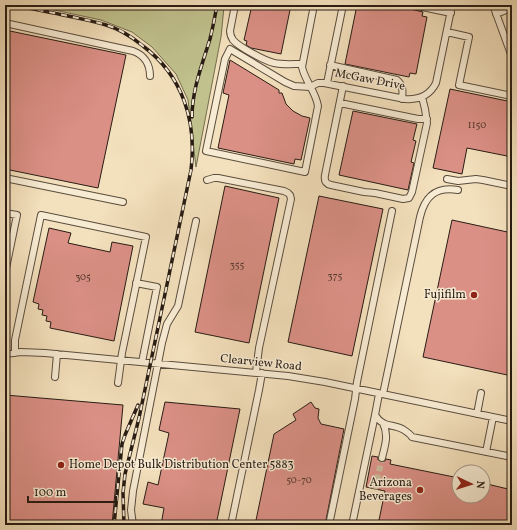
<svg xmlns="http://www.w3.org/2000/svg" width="517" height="530" font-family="Vollkorn,serif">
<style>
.green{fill:#c0c18d;stroke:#746e50}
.building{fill:#db9086;stroke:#281c14}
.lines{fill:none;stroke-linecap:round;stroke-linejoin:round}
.minor-tunnel{stroke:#cab99a;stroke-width:6;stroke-dasharray:6 3;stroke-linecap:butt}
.minor-casing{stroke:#5b4d3e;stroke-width:8}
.minor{stroke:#f7ebd3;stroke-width:6}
.rail-casing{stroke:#281c14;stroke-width:3.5}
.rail{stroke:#f7ebd3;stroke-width:2;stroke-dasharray:6;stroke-linecap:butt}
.poi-dot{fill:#8f2418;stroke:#f7ebd3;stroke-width:1.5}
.labels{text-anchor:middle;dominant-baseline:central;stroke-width:3;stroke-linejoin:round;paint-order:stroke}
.number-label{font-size:10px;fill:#553930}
.street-label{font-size:12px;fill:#281c14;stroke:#f7ebd3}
.poi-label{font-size:12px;fill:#281c14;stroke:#f7ebd3;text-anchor:end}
</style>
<rect width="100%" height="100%" fill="#f3e0bc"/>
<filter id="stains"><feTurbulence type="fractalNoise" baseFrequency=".005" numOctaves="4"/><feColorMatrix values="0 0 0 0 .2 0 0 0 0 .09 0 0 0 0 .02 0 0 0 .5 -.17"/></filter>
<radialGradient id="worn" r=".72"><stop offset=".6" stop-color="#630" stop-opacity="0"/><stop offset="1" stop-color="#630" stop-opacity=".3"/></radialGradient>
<path class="green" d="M31 5H215L224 7 221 37 196 167 188 100 176 74 152 47 132 32 101 20Z"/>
<path class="building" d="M252 5H291L281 54 251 48 246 45 247 41 244 40Z
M357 5H394L423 12 422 16 427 17 416 74 410 73 409 77 345 64Z
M5 30 126 55 98 188 5 169Z
M230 60 279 90V93H282L286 104 293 111 302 116 310 118 301 160 295 159 294 164 218 148 229 95 223 93Z
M450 89 512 102V157L467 148 462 174 433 168Z
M353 111 417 124 413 140 416 141 411 162 414 163 408 190 339 175Z
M225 186 279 198 249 343 195 332Z
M319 196 383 209 352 356 288 342Z
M452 220 512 233V376L423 357Z
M49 228 71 233 68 243 110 252 112 242 133 246 114 341 50 328 51 322 46 321 47 316 42 315 43 310 38 309 39 304 33 302Z
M5 395 123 405 112 525H5Z
M165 402 240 409 216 525H161L164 508 143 504 148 482 158 485 169 433 159 430Z
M311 402 315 408 319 409 318 418 321 424 344 429 325 525H255L274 434 296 420 293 414Z
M372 456 378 457V460L381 462 385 461 386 459 391 460 390 464 459 478V496H483V483L512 490V525H378L385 491 366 487Z"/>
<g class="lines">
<path class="minor-tunnel" d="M375 489 382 458"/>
<g class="minor-casing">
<path id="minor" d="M235 5 230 31C230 35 231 37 233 40 239 47 265 61 274 63 283 65 293 64 302 64
M413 5 451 13
M493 5 512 57
M496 14 511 8 512 11
M5 23 133 51C144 55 150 64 150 76
M447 32 469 37 459 85 512 96
M330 65 397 80C403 85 403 91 402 99
M327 83 343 5
M343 86 325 175C324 181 326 184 331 185L364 192 375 193 403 199 409 198 412 192 427 123 425 109 422 97
M310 87 294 86 285 82 230 49 225 59 206 151 305 172 318 106C316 92 305 81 302 67L314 5
M310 87 318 83H324L405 99C419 100 430 95 436 83L452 5
M340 103 418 119H427
M5 178 123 202
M447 179 458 181 476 179 483 180 512 186
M207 180 214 178H218L284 191 288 193 290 195 291 199 259 348 256 372
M5 213 17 215 5 273
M136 283 157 287 142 362
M15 353V340L41 215 146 237 122 353 118 383
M5 354 21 352 45 353 288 376 325 382 512 421
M55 377 57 354
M379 394 375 415C384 429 393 423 404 430 407 432 410 434 412 437L512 457
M383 394 420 217C425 196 436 186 458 190
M477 414 481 393
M486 452 493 417
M382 458C385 445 389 436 383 423
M133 525 131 510 133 491 162 343 167 324 178 306 196 221
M231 525 259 390 262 373
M329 525 355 399 357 382 392 211
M352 525 375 415"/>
</g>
<use href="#minor" class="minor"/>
<g class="rail-casing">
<path id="rail" d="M14 5C32 9 50 12 68 16 81 19 94 21 106 25 120 29 132 37 143 46 183 76 197 122 191 170L139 418 125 474 123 493 124 525
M192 117C192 90 202 65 210 39 213 27 215 16 217 5
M114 525 122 444 125 435 138 405"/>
</g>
<use href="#rail" class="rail"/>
</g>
<g class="poi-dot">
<circle cx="474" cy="295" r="4"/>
<circle cx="61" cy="465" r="4"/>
<circle cx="420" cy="490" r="4"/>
</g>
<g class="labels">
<g class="number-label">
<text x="477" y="125">1150</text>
<text x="237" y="265">355</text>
<text x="335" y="276">375</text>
<text x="83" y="277">305</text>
<text x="299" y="480">50-70</text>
</g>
<g class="street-label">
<text transform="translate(370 80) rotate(11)">McGaw Drive</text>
<text transform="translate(261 363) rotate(6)">Clearview Road</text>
</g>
<g class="poi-label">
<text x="466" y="295">Fujifilm</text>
<text x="69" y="465" text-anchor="start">Home Depot Bulk Distribution Center 5883</text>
<text x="412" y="483">Arizona<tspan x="412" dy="14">Beverages</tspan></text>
</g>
</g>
<rect width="517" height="530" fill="none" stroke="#f3e0bc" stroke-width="20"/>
<rect x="6" y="6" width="505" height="518" fill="none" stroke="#281c14" stroke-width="2"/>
<rect x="10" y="10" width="497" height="510" fill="none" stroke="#281c14"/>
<g transform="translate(471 484) rotate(94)"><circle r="19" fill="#f7ebd3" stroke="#a49887"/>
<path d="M0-3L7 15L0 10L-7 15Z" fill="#8f2418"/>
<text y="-6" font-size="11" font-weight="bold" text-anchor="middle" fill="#281c14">N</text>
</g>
<path d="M28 496v6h88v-6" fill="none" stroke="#281c14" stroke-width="2"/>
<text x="34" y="496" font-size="12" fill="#281c14" stroke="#f7ebd3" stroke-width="3" paint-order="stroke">100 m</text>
<rect width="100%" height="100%" filter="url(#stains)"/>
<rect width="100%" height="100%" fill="url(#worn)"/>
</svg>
